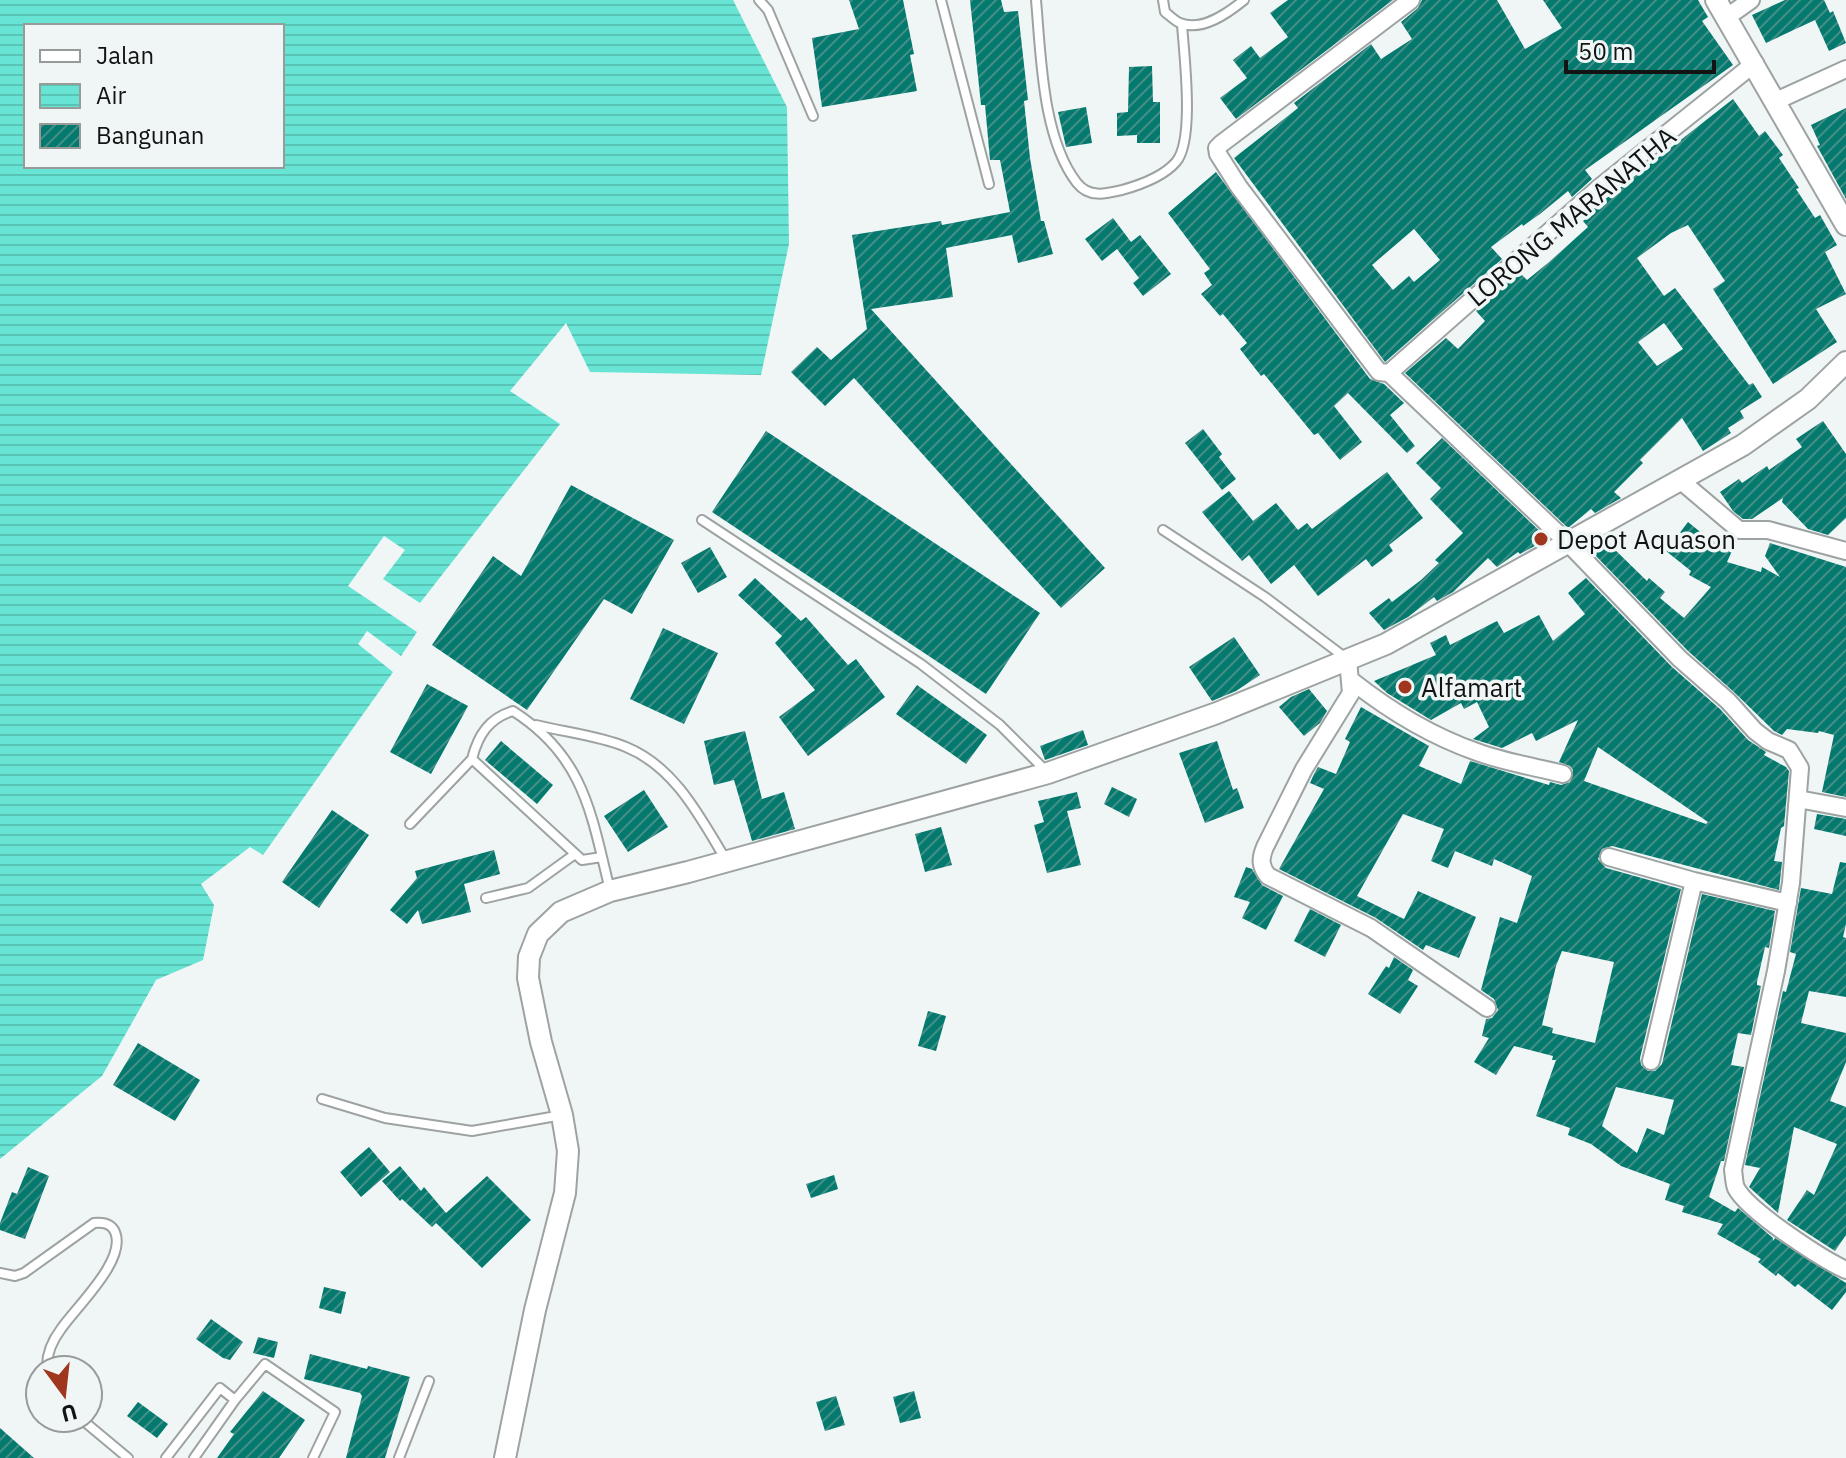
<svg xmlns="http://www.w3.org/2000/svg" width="1846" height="1458" font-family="'IBM Plex Sans',sans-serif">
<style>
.water{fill:url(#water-rules);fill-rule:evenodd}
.building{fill:url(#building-hatch);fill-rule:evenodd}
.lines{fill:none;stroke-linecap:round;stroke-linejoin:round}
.service-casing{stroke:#9da3a2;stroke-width:12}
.minor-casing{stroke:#9da3a2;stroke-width:20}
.tertiary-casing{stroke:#9da3a2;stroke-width:24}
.service{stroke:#fff;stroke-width:8}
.minor{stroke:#fff;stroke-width:16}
.tertiary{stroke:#fff;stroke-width:20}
.poi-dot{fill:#9f361d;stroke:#f0f6f5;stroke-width:3}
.labels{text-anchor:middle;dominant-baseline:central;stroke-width:7;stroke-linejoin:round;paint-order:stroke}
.street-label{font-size:26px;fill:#121414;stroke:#f0f6f5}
.poi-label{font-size:26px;fill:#121414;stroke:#f0f6f5;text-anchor:start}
</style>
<defs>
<pattern id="water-rules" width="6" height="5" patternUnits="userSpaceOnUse" patternTransform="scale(2)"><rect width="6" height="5" fill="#68e4d5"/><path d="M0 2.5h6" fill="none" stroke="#59c3b6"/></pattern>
<pattern id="building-hatch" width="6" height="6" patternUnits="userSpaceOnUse" patternTransform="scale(2)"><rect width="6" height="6" fill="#04796e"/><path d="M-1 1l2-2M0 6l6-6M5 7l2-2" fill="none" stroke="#438f88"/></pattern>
</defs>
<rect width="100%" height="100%" fill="#f0f6f5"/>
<path class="water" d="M0 0H733L787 107 789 244 761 375 590 372 566 323 510 391 560 424 420 603 383 579 405 550 384 536 348 586 417 632 401 656 367 631 358 644 393 672 263 855 250 847 201 884 214 905 203 960 156 980 102 1076 0 1159ZM26 26H282V166H26Z"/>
<path class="building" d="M849 0H903L914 54 910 55 917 91 822 107 812 38 859 29Z
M970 0H1001L1004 12 1018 11 1028 100 1024 101 1030 158 1041 221H1044L1053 254 1018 263 1012 235 946 248 953 297 871 309 1105 568 1061 608 854 378 825 406 791 372 817 347 831 360 867 329 852 235 941 221 942 225 1010 212 1000 160H990L985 105H981Z
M1288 0H1393L1236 119 1220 98 1247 78 1233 60 1251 46 1260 58 1288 37 1270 13Z
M1422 0H1497L1525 49 1562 28 1543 0H1698L1708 17 1702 21 1733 65 1585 170 1592 179 1572 197 1568 191 1540 214 1523 226 1522 224 1491 247 1502 259 1385 362 1234 158 1298 108 1294 103 1371 44 1381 59 1412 39 1401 22 1418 8ZM1414 229 1440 260 1414 282 1409 276 1393 290 1372 265Z
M1785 0H1824L1830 13 1833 11 1846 43 1829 51 1815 20 1766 43 1752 15Z
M1152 66 1153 102H1160V143H1137V135L1117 136V113L1128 112 1129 67Z
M1733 99 1759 136 1765 131 1783 155 1779 158 1799 188 1796 189 1815 218 1820 215 1837 245 1825 252 1846 294 1816 309 1837 342 1773 384 1713 289 1725 281 1688 225 1671 233 1637 258 1664 296 1675 288 1749 385 1753 383 1762 397 1740 411 1744 418 1728 428 1731 433 1703 451 1682 418 1640 460 1643 463 1614 492 1621 498 1595 513 1591 509 1568 528 1405 373 1446 338 1458 349 1485 321 1476 311 1516 276 1521 274 1527 280 1548 263 1588 227 1583 221 1587 218 1585 215ZM1664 323 1683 349 1657 366 1638 342Z
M1086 107 1092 143 1066 147 1058 112Z
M1846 108V199L1817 146 1820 145 1811 125Z
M1216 172 1370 379 1384 384 1404 403 1390 415 1415 446 1407 453 1348 393 1334 406 1362 442 1340 460 1318 433 1314 435 1264 374 1261 376 1240 349 1247 343 1223 314 1220 316 1201 294 1212 285 1204 273 1210 269 1168 213Z
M1113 218 1131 242 1140 235 1171 274 1143 296 1133 283 1139 278 1117 249 1102 261 1085 239Z
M1823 421 1846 454V518L1828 535 1808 529 1782 502 1783 498 1752 519H1743L1733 511 1720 492 1739 479 1742 483 1767 466 1769 470 1802 447 1796 439Z
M1203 429 1222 454 1219 457 1236 479 1222 490 1185 443Z
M766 431 1040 613 986 694 712 512Z
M1442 438 1548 539 1520 554 1518 552 1497 567 1488 558 1453 592 1437 601 1434 597 1408 617 1384 630 1369 613 1389 598 1392 602 1421 580 1439 563 1435 560 1463 533 1430 499 1441 488 1416 463Z
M1387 472 1423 518 1389 545 1393 551 1372 567 1366 559 1318 596 1294 565 1271 584 1249 555 1242 561 1202 512 1229 491 1253 521 1276 503 1298 530 1307 523 1312 529Z
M571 485 674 540 632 614 604 599 527 710 432 645 493 556 521 576Z
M1688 522 1709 539 1732 551 1727 562 1761 572 1762 567 1780 577 1765 556 1770 543 1846 567V797L1822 792 1834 735 1819 731 1818 733 1787 729 1782 735 1774 731 1735 693 1688 651 1594 554 1608 543 1647 581 1649 578 1665 592 1660 598 1684 618 1711 587 1689 575 1691 571 1666 551Z
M710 547 727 577 698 593 681 563Z
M755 578 801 621 806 617 848 665 856 659 885 697 808 756 779 717 815 690 775 643 782 636 738 595Z
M1586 578 1672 667 1720 709 1748 740 1766 752 1764 755 1786 767 1789 771 1784 826 1781 828 1774 861 1782 862 1779 890 1612 846 1602 849 1598 859 1606 868 1681 889 1640 1058 1641 1065 1648 1071H1655L1662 1064 1702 894 1775 911 1769 948 1765 947 1757 982V985L1761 986 1751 1035 1738 1033 1731 1065 1744 1067 1724 1161H1721L1709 1197 1735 1212 1738 1208 1773 1238V1241L1775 1238 1846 1283V1292L1832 1310 1798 1284 1795 1287 1778 1273 1776 1276 1758 1262 1761 1259 1717 1234 1723 1224 1682 1212 1684 1206 1665 1200 1670 1184 1621 1166 1591 1144 1568 1135 1570 1128 1536 1116 1556 1060H1552L1553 1056 1514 1046 1496 1075 1474 1062 1489 1038 1482 1036 1486 1019 1492 1018 1498 1010 1494 999 1481 990 1500 917 1517 923 1532 876 1494 859 1492 866 1455 851 1448 868 1431 861 1444 829 1403 814 1357 896 1404 919 1418 891 1476 917 1459 958 1426 945 1423 950 1376 918 1279 869 1324 789 1310 783 1314 774 1318 767 1336 774 1350 742 1345 739 1361 707 1429 746 1419 766 1461 784 1470 761 1549 785 1550 782 1561 785 1570 782 1573 770 1570 766 1559 762 1578 720 1536 741 1532 733 1502 748 1473 739 1489 727 1477 702 1464 709 1461 703 1431 720 1387 693 1374 681 1436 655 1430 643 1446 635 1450 645 1497 621 1504 633 1539 615 1553 641 1585 614 1568 593ZM1598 747 1708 822 1706 824 1584 781ZM1562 951 1614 962 1595 1043 1552 1033 1553 1028 1542 1025 1556 966ZM1616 1087 1674 1100 1664 1135 1647 1128 1637 1153 1602 1126Z
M663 628 718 653 684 724 630 699Z
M1234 637 1260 675 1236 691 1212 701 1189 667Z
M427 684 468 706 431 774 390 752Z
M917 685 987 735 966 764 896 714Z
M1309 689 1327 711 1320 723 1304 736 1279 707 1291 697Z
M1083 730 1088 745 1045 760 1040 746Z
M745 731 762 799 784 792 795 829 752 841 734 780 714 785 704 741Z
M501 741 553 785 537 804 485 760Z
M1217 741 1233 790 1237 788 1244 808 1205 823 1179 753Z
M1112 787 1137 799 1129 817 1104 804Z
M644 790 668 827 628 852 604 816Z
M1077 792 1081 808 1067 811 1081 865 1047 873 1034 825 1044 822 1038 801Z
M332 810 369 835 319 908 282 882Z
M1817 814 1846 819V836L1814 829Z
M941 827 952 865 925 872 915 834Z
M494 850 500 874 464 884 471 912 422 924 418 910 407 924 390 910 417 878 415 871Z
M1840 862 1846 863V924L1843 937 1846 938V997L1809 991 1801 1023 1846 1033V1062L1830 1101 1846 1107V1235L1835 1251 1787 1220 1807 1190 1814 1195 1837 1144 1794 1127 1778 1213 1749 1187 1760 1168 1745 1165 1783 991 1786 992 1796 954 1790 952 1801 888 1832 894Z
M1246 867 1252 869 1262 885 1283 896 1266 930 1242 918 1250 902 1234 897Z
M1310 909 1341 925 1325 957 1294 941Z
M1394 957 1413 970 1408 980 1418 986 1400 1014 1368 994 1386 966 1389 968Z
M928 1011 946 1016 936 1051 918 1046Z
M138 1043 200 1080 175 1121 113 1085Z
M369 1147 390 1172 361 1197 340 1172Z
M400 1166 421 1191 424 1187 446 1213 487 1176 531 1220 482 1268 436 1223 432 1227 402 1199 400 1201 382 1181Z
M28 1167 49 1176 25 1239 0 1230V1223L12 1192 17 1194Z
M834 1175 838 1189 811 1198 806 1184Z
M324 1287 346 1292 341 1314 319 1308Z
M211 1319 243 1342 230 1360 223 1358 196 1339Z
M258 1337 278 1342 274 1358 253 1353Z
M310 1354 367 1369 368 1366 410 1377 385 1458H346L362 1396 360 1393 304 1379Z
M263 1391 305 1420 279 1458H217L234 1434 230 1432Z
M914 1391 921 1418 900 1423 893 1397Z
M836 1396 845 1425 825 1431 816 1402Z
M138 1402 168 1424 157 1438 127 1416Z
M0 1428 34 1458H0Z"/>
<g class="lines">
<g class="service-casing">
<path id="service" d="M759 0 768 10 813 116
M941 0 989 184
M1036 0C1041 55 1042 138 1077 183 1089 198 1105 194 1122 190 1140 185 1163 177 1176 162 1195 140 1184 55 1182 24
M1163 0 1165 12C1169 15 1175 21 1180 23 1202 32 1228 13 1244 0
M702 520 921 664 1000 725 1047 772
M1163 530 1265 597 1347 659
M536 725C564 732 600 736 626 747 675 767 700 817 726 860
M472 759C478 735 489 718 513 711 585 757 591 814 610 890
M410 824 472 759 582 860 602 857
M486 898 528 888 575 854
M322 1099 385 1118 472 1131 562 1115
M0 1273 15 1276 24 1273 94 1223C103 1222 111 1223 115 1232 127 1260 76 1307 61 1329 52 1341 46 1355 47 1370
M80 1418 128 1458
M166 1458 220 1388 235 1400
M194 1458 235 1400 265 1364 335 1412 313 1458
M399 1458 429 1381"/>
</g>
<g class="minor-casing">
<path id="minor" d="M1411 0 1221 144 1217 148 1218 154 1239 187 1379 372 1389 373 1569 544 1680 659 1728 701 1755 731 1768 741 1789 750 1800 768 1791 883 1776 971 1733 1170C1734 1176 1734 1183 1736 1188 1748 1211 1822 1259 1846 1270
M1727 17 1751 0
M1776 101 1846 69
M1389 373 1600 187 1755 63
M1681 481 1739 530H1768L1846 551
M1348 660 1351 693 1304 769 1265 847C1260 859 1260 866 1268 876L1371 928 1487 1008
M1352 681C1390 711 1431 736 1477 752 1504 762 1535 767 1563 774
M1798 799 1846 808
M1609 857 1694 881 1788 903
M1651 1061 1694 881"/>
</g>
<g class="tertiary-casing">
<path id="tertiary" d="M1716 0 1846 225
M505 1458 535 1310 565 1193 568 1151 562 1115 541 1042 528 978 529 957 538 934 561 912 610 891 688 872 1048 773 1217 713 1386 644 1743 445 1808 399 1846 362"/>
</g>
<use href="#service" class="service"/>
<use href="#minor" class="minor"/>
<use href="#tertiary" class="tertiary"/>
</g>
<g class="poi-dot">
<circle cx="1541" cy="539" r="8"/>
<circle cx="1405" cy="687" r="8"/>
</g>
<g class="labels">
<g class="street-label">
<text transform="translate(1571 216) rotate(-40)">LORONG MARANATHA</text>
</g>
<g class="poi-label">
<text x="1557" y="539">Depot Aquason</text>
<text x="1421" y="687">Alfamart</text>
</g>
</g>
<rect x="24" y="24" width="260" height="144" fill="#f0f6f5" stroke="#979c9b" stroke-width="2"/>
<rect x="40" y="50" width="40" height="12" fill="#ffffff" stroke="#979c9b" stroke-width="2"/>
<text x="96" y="64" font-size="24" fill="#121414">Jalan</text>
<rect x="40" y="84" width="40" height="24" fill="url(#water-rules)" stroke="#979c9b" stroke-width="2"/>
<text x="96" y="104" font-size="24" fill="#121414">Air</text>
<rect x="40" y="124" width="40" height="24" fill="url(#building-hatch)" stroke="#979c9b" stroke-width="2"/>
<text x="96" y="144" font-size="24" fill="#121414">Bangunan</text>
<g transform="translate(64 1394) rotate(165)"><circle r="38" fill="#f0f6f5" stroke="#979c9b" stroke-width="2"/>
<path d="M0-6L14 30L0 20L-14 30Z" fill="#9f361d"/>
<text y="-12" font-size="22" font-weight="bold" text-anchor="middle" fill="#121414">U</text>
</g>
<path d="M1566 60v12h148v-12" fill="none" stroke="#121414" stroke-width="4"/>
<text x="1578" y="60" font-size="24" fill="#121414" stroke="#f0f6f5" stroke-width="6" paint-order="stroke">50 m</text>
</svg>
